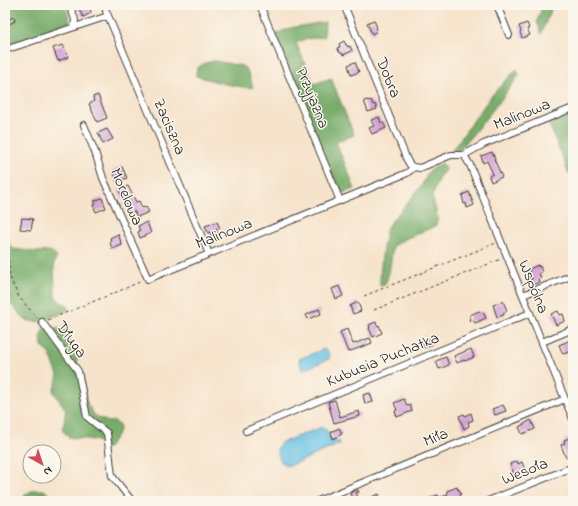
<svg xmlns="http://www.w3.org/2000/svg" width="578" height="506" font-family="'Indie Flower',sans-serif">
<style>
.forest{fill:#77ac69;stroke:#4a6442}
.water{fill:#65c0e3;stroke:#406e80}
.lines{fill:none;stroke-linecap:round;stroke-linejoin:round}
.stream{stroke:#65c0e3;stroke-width:1.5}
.building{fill:#d3a2d5}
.minor-casing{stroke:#3d3a36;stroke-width:8}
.path{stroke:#3d3a36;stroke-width:1;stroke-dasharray:3 3;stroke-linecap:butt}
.minor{stroke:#fff;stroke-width:6}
.labels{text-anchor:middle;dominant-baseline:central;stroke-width:3;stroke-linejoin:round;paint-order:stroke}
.street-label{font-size:16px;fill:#1c1c1c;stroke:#fbf7ec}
</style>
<rect width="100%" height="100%" fill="#fbf7ec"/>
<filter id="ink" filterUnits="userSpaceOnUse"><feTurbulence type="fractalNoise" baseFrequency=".025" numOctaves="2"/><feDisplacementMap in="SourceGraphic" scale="8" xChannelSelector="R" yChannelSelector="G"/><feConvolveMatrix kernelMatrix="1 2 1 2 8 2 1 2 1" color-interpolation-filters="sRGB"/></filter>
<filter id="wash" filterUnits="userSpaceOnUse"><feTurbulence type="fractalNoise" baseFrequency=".012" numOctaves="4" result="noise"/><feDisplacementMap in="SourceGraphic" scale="16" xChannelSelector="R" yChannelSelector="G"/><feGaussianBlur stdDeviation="0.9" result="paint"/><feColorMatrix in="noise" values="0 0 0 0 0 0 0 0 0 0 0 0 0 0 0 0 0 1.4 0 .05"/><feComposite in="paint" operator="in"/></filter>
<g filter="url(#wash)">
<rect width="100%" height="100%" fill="#f6e3cb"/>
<path class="forest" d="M5 5H64C67 13 74 21 65 28 45 34 25 40 5 45Z
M543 5H555L551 10 541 34 537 21Z
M325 22 324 37 305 39 296 43 314 84 331 78 354 135 336 142 355 189 343 193 340 192 276 34 290 28Z
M215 61 242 66 247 70 253 87 250 88 225 84 196 76C195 65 206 62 215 61Z
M517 69 519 75 500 101 459 151 450 153 492 95Z
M573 111V172L569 174 549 124 551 120Z
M442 163 446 169 439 177 432 197 435 207 438 219 435 226C421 233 406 237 393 246L389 273 385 285 380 286C380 268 383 245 387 227L422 185 429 171Z
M5 239 13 249 37 252 51 251 57 257 54 263 55 296 60 302 68 305V310L47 319 35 322 25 320 13 306 5 303Z
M45 325 65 330 68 338 77 358V377L83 382 87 403 94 415 108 422 115 421 120 427 117 435 108 448H104C102 445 100 442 97 441 94 439 73 438 68 437L62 429C65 423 64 417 66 410L53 391 56 384 58 375 50 355 42 346 41 335Z
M34 490H44L49 494V501H23L25 494Z"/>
<path class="water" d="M324 349C328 350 330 355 329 359L303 370H302L299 359Z
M322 427 325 428 332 441H339L340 444 294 464C281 468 281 462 277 450L280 443Z"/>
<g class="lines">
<path class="stream" d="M68 499 69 501"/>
</g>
<g id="blocks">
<path class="building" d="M80 5H90L92 9 90 10 91 13 83 17 78 7 80 6Z
M5 11 9 19 14 17 15 21 7 25V24L5 25Z
M374 20 377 28 376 29 377 31 372 34 367 23Z
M527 23 529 28 527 29 530 35 522 38 520 32 521 31 519 26Z
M344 41 346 45H347L348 47 350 46 352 51 343 55 342 53H340L337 48 340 47 339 44Z
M63 45 68 57 58 61 53 48Z
M355 62 359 72 351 75 348 65Z
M98 95 107 118 97 122 89 104 94 101 93 97Z
M368 100 369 101 371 100 373 105 375 104 377 109 368 112 364 101Z
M379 117 381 123 383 122 386 128 372 134 369 128 374 126 371 120Z
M107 129 113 139 103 144 98 133Z
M492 152 495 159H494L502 177 491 182 489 176 493 174 487 161 483 163 481 156Z
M122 167 127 178 117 182 113 171Z
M128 186 136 202 139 201 142 208 146 207 149 212 137 217 134 211 129 213 119 190Z
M469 192 474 205 467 208 466 203 464 204 462 195Z
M102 198 106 208 96 212 93 205 96 204 94 201Z
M22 218 33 219 31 230 20 229Z
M147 222 151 233 140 238 138 232 140 231 138 226Z
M217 222 220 228 216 230 219 237 213 240 210 232 208 233 205 226Z
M118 234 122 245 112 249 110 242H111L110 238Z
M538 265V267L540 266 542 272 539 273 541 278 538 279 539 282 532 285 530 280 532 279 529 272 530 271 529 269Z
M339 286 343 296 336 299 332 289Z
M503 301 507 311 503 313 504 315 497 317 493 305Z
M358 302 361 311 353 314 350 306Z
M319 309 321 314 308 319 306 315Z
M479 311 480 313 483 312 486 318 475 323 473 320 469 322 470 317V315Z
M558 311 560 315 563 314 565 321 556 325 551 314Z
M376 322 377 326 379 325 382 333 373 337 369 328H370L369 325Z
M347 329 353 344 370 338 372 343 348 352 340 332Z
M430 338 432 344 424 348 422 342Z
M573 339V351L563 354 559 345Z
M471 349 474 357 465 361 464 360 457 363 454 356Z
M446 357 449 365 439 369 436 361Z
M370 393 373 402 365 404 363 395Z
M404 399 407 406 410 405 412 411 397 417 395 411 397 410 394 403Z
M335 400 340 417 359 411 360 416 334 423 328 402Z
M503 405 506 411 495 415 492 409Z
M471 413 473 420 468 422 469 426 464 429 459 416 464 414 465 416Z
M531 420 535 429 522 434 519 427Z
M339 428 342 434 333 439 331 432Z
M570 438 573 445V455L566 458 561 445 565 443 564 440Z
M517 461 518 464 522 462 525 470 514 474 510 464Z
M457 487 458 490 459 489 461 494 458 496V497L453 499 452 498 445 501H423L438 495 439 498 447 495 448 494 447 491Z
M358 490 359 492 356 493 360 501H353L350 493Z
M379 494 380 498 374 501H362Z"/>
</g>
</g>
<g filter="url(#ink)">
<use href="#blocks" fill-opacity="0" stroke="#3d3a36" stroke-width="1"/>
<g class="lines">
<g class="minor-casing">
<path id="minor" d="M68 5C72 12 78 20 73 27
M260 5 340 201
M344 5 407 160 410 165 413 167 420 168 451 155H464L484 144 573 108
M497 5 509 35
M106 11 209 254
M5 50 108 16
M84 125 95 152 103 178 148 279 407 173 412 169 413 167
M464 155 470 165 573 419
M523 295 573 275
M42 322 78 371 87 417 107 433 112 476 132 501
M542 342 573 329
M246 431 530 313
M318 501 565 399
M488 501 573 467"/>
</g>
<path class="path" d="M6 236V249L9 263 10 277 14 287 19 297 37 318
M364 296 496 243
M374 310 501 259
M48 320 119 291 142 281"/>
<use href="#minor" class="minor"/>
</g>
</g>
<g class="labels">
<g class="street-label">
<text transform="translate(388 78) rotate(68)">Dobra</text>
<text transform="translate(312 98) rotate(68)">Przyjazna</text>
<text transform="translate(522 115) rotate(-22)">Malinowa</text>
<text transform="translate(169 127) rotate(67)">Zaciszna</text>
<text transform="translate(126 197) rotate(67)">Morelowa</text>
<text transform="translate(224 234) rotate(-22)">Malinowa</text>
<text transform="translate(533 287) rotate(68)">Wspólna</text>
<text transform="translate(71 340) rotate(54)">Długa</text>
<text transform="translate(383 360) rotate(-22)">Kubusia Puchatka</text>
<text transform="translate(436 438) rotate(-23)">Miła</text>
<text transform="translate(525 472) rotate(-22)">Wesoła</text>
</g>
</g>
<rect width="578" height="506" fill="none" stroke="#fbf7ec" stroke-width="20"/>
<g transform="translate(42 464) rotate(141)"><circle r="19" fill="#fbf7ec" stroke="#a29f99"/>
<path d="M0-3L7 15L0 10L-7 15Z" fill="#d1495b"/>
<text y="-6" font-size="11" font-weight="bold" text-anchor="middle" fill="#1c1c1c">N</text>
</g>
</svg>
